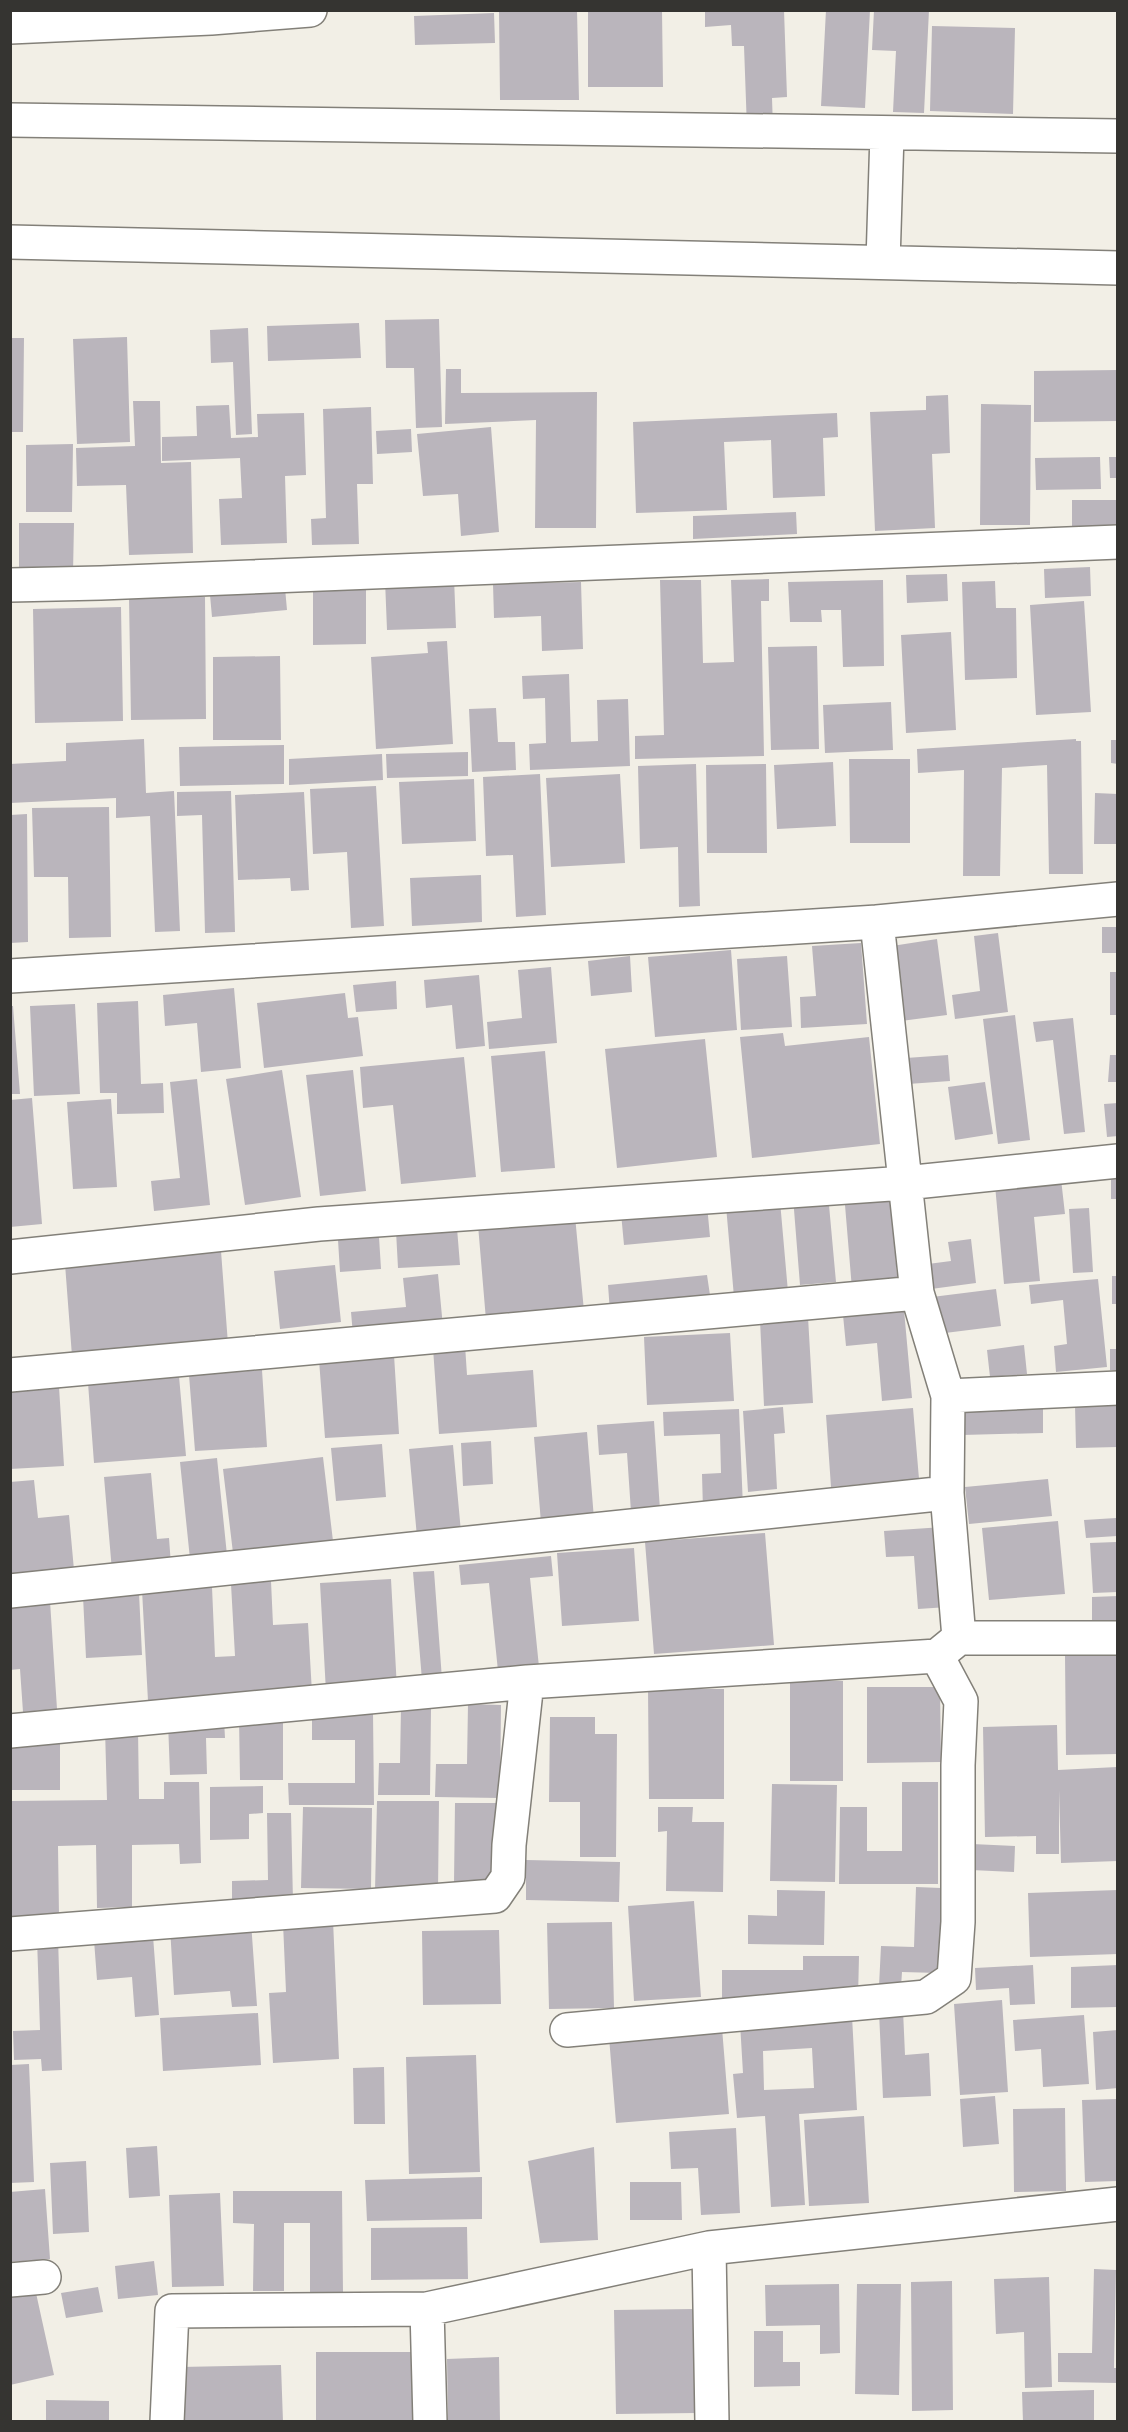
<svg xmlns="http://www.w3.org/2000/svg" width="1128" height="2432" font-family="Poppins,sans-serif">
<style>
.building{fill:#bab5bc;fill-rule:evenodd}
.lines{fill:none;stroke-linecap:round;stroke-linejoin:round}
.street-casing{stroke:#838079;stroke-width:36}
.secondary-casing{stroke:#838079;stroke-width:36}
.street{stroke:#fff;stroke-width:33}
.secondary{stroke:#fff;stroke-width:33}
</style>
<rect width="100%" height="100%" fill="#f2efe6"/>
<path class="building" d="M499 10H577L579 100H500Z
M588 10H662L663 87H588Z
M705 10H784L787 97 772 98 773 128 747 129 744 46H732L731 25 705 27Z
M826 10H870L865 108 821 106Z
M874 10H929L924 113 893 112 896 51 872 50Z
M494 13 495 43 415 45 414 16Z
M932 26 1015 28 1013 114 930 111Z
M439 319 442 427 416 428 414 368H386L385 320Z
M359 323 361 358 268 361 267 326Z
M248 328 252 434 236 435 233 362 211 363 210 330Z
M127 337 130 442 77 444 73 339Z
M10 338H24L23 432H10Z
M446 369H461V393L597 392 596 528H535L536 420 445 424Z
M1118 370V421L1034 422V371Z
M948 395 950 453 932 454 935 528 875 531 870 412 926 410V396Z
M133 401H160L161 463 191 462 193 553 129 555 126 485 77 486 76 448 135 446Z
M981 404 1031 405 1030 525H980Z
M229 405 231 438 258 437 257 414 304 413 306 475 285 476 287 543 221 545 219 499 242 498 240 458 162 461V437L197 436 196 406Z
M371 407 373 484H357L359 544 312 545 311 519 326 518 323 409Z
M837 413 838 437 823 438 825 496 773 498 771 440 724 442 727 510 636 513 633 422Z
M491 427 499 532 461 536 458 494 423 496 417 434Z
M411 429 412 452 377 454 376 431Z
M73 444 72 512H26V445Z
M1100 457 1101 489 1036 490 1035 458Z
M1109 457H1118V478H1110Z
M1072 500H1118V529L1072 528Z
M796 512 797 534 693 539V516Z
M19 523H74L73 573H19Z
M1090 567 1091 596 1045 598 1044 569Z
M947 574 948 601 907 603 906 575Z
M454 578 456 628 387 630 385 580Z
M769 579V601H761L764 756 635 759V736L664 735 660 580H701L703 663 734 662 731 580Z
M883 580 884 666 843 667 841 610H821L822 622H790L788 582Z
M366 581V644L313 645V582Z
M995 581 996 608H1016L1017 678 965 680 962 582Z
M581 582 583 649 542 651 541 616 494 618 493 584Z
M285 588 287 610 212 617 210 595Z
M205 597 206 719 131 720 129 598Z
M1084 601 1091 712 1036 715 1030 605Z
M121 607 123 721 35 723 33 609Z
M951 632 956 730 906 733 901 635Z
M447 641 453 744 376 749 371 657 428 653 427 642Z
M817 646 819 749 771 750 768 647Z
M280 656 281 740H213V657Z
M569 674 571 742 598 741 597 700 628 699 630 766 530 770 529 744 546 743 545 698 523 699 522 676Z
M891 702 893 750 825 753 823 705Z
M496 708 498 742H515L516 770 472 772 469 709Z
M144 739 146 793 174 791 180 931 155 932 150 816 116 818V798L10 803V764L66 761V743Z
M1076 739V741H1081L1083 874H1049L1047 765 1002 768 1000 876H963L964 770 918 773 917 749Z
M1111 740H1118V764L1111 763Z
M284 745V784L180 786 179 747Z
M468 752V776L387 778 386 754Z
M382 754 383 780 289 785V759Z
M849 759H910V843H850Z
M833 762 836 826 777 829 774 765Z
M696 764 700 906 679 907 678 847 640 849 638 766Z
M766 764 767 853H707L706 765Z
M540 774 546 915 516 917 513 855 486 856 483 777Z
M620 774 625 863 551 867 546 778Z
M474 779 476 841 402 844 399 782Z
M376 786 384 926 351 928 347 852 313 854 310 789Z
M231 791 235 932 205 933 202 815 177 816V792Z
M304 792 309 890 291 891 290 878 238 880 235 795Z
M1095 793 1118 794V844H1094Z
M109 807 111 937 69 938 68 877H34L32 808Z
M27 814 28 942 10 943V815Z
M481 875 482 922 412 926 410 878Z
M1102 927H1118V953H1102Z
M998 933 1008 1012 955 1019 952 995 980 991 974 936Z
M937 939 947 1015 901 1021 892 946Z
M861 943 867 1024 801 1028 800 997 816 996 812 946Z
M731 950 737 1030 655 1037 648 957Z
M630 956 632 992 591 996 588 961Z
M787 956 792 1027 741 1030 737 959Z
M551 967 557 1043 489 1049 487 1022 522 1018 518 970Z
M1110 972H1118V1015H1110Z
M479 975 485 1046 456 1049 452 1005 426 1008 424 980Z
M396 981 397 1009 356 1012 353 985Z
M234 988 241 1068 201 1072 197 1023 165 1026 163 995Z
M345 993 348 1018 358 1017 363 1056 264 1068 257 1003Z
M138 1001 141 1084 163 1083 164 1113 117 1114V1093H100L97 1003Z
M75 1004 80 1094 34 1096 30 1006Z
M10 1006H13L20 1094H10Z
M1015 1015 1030 1140 998 1144 983 1019Z
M1073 1018 1085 1132 1064 1134 1053 1040 1036 1042 1033 1022Z
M783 1033 785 1046 869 1037 880 1144 752 1158 740 1037Z
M705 1039 717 1157 617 1168 605 1049Z
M545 1051 555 1168 501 1172 491 1056Z
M948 1055 950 1081 908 1084 906 1058Z
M1110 1055H1118V1082H1108Z
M464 1057 476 1177 401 1184 393 1105 363 1108 360 1067Z
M282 1070 301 1197 245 1205 226 1079Z
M353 1070 366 1191 320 1196 306 1075Z
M197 1079 210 1205 154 1211 151 1181 180 1178 170 1082Z
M985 1082 993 1134 955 1140 948 1087Z
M32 1098 42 1224 10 1227V1100Z
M111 1099 117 1187 73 1189 67 1102Z
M1118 1103V1136L1107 1137 1104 1104Z
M1111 1173H1118V1199H1111Z
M1061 1179 1065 1214 1034 1217 1040 1281 1004 1284 995 1185Z
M889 1188 898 1285 852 1289 844 1193Z
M828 1194 836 1282 800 1285 793 1197Z
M780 1201 788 1292 734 1297 726 1206Z
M707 1205 710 1237 624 1245 621 1213Z
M1089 1208 1093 1272 1073 1273 1069 1209Z
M575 1216 584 1311 486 1320 478 1225Z
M457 1228 460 1265 398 1268 396 1231Z
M379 1237 381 1269 340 1272 338 1240Z
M971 1239 976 1283 931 1289 928 1264 951 1261 948 1242Z
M221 1251 228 1344 72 1356 65 1264Z
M335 1265 341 1322 280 1329 274 1271Z
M438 1274 443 1327 353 1335 351 1312 406 1307 403 1278Z
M707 1275 711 1302 610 1312 608 1285Z
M1112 1276H1118V1304H1112Z
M1098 1279 1107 1367 1056 1372 1054 1346 1067 1344 1063 1300 1031 1304 1029 1285Z
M996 1289 1001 1326 937 1334 932 1297Z
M904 1310 912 1398 882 1401 877 1343 846 1346 843 1315Z
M808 1317 813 1403 764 1406 760 1320Z
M730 1333 734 1401 647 1405 644 1337Z
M465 1345 467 1375 533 1370 537 1427 439 1434 433 1348Z
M1024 1345 1027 1374 990 1377 987 1350Z
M1110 1349H1118V1370H1110Z
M394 1355 399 1434 325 1438 319 1360Z
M262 1370 267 1447 195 1451 189 1375Z
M179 1376 186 1456 94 1463 88 1383Z
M59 1387 64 1466 10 1469V1390Z
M1118 1404V1447L1076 1448 1075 1405Z
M783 1407 785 1433 774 1434 777 1489 748 1492 743 1411Z
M1043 1407V1433L962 1435 961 1409Z
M913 1408 919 1479 831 1487 826 1415Z
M739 1409 743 1508 703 1510 702 1474 721 1473 720 1434 664 1436 663 1412Z
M654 1421 660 1510 631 1512 627 1453 599 1455 597 1425Z
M587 1432 594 1519 541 1523 534 1437Z
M491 1441 493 1484 463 1486 461 1443Z
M382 1444 386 1497 336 1501 331 1448Z
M453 1445 461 1532 417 1537 409 1449Z
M323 1457 333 1541 233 1553 223 1469Z
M217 1458 227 1555 190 1559 180 1462Z
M151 1473 157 1539 169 1538 171 1565 112 1571 104 1477Z
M1048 1479 1052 1516 969 1524 965 1487Z
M34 1480 38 1518 69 1515 74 1570 10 1576V1482Z
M1116 1518 1117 1536 1086 1538 1084 1520Z
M1058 1521 1065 1594 989 1600 982 1528Z
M943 1527 948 1607 918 1609 914 1556 886 1557 884 1531Z
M765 1533 774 1645 654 1654 645 1542Z
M1116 1542 1118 1592 1093 1593 1090 1543Z
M634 1548 639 1621 562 1626 557 1553Z
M551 1556 553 1576 530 1578 539 1667 498 1671 489 1583 461 1585 459 1565Z
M434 1571 442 1679 422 1680 413 1572Z
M391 1579 397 1689 326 1692 320 1583Z
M271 1581 273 1625 308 1623 312 1693 148 1701 142 1590 212 1587 215 1657 235 1656 231 1584Z
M139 1593 142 1655 86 1658 83 1596Z
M1118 1596V1620H1092V1597Z
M50 1601 57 1709 23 1712 20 1669 10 1670V1603Z
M1065 1656H1118V1754L1066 1755Z
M790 1681H843V1781H790Z
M867 1687H940L941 1762 867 1763Z
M648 1689H724V1799H649Z
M468 1704 501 1705 500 1798 435 1797 436 1764H467Z
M401 1708 431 1709 430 1795H378L379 1763H400Z
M312 1712H373L374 1805H289L288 1783H355V1740H312Z
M239 1717H283V1780H240Z
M550 1717H595V1734H617L616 1857H580V1802H549Z
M224 1720 225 1738H206L207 1774 170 1775 168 1722Z
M1057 1725 1058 1770 1117 1767 1118 1861 1061 1863 1059 1790V1854H1036V1836L985 1837 983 1727Z
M105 1729H138L139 1799H164V1782H199L201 1863 180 1864 179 1844 132 1845V1907L97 1908 96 1845 58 1846 59 1916 10 1917V1801L107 1800Z
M10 1737H60V1790H10Z
M902 1782H938V1884H839L840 1807H867V1851H902Z
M772 1784 837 1785 835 1882 770 1881Z
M263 1786V1813L249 1814V1839L210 1840V1787Z
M377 1801H439L438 1892 375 1891Z
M455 1803H499L498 1883H454Z
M303 1807 372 1808 371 1889 301 1888Z
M658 1807H693L692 1822H724L723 1892 666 1891 667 1831 658 1832Z
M267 1813H291L293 1902 232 1903V1881L268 1880Z
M972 1844 1015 1846 1014 1872 971 1870Z
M526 1860 620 1862 619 1902 526 1900Z
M916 1887 941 1888 939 1973 902 1972 901 1987 879 1986 881 1946 914 1947Z
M777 1890 825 1891 824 1945 748 1944V1915L777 1916Z
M1118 1890V1954L1030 1957 1028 1893Z
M694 1901 701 1997 634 2001 628 1906Z
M333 1920 339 2059 273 2063 269 1993 286 1992 283 1923Z
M251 1922 257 2006 232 2007 230 1991 174 1995 170 1927Z
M612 1922 614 2008 549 2009 547 1923Z
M499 1930 501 2004 423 2005 422 1931Z
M153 1936 159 2015 135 2017 132 1977 97 1980 94 1940Z
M58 1937 62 2070 42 2071 41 2059 14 2060 13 2031 40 2030 37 1938Z
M803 1956H859L858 1998H722V1970H803Z
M1033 1965 1035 2004 1010 2005 1009 1988 976 1990 975 1968Z
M1118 1965V2007L1071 2008V1967Z
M1002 2000 1008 2092 960 2095 954 2004Z
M903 2010 905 2055 929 2053 931 2096 883 2098 879 2012Z
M258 2013 261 2065 163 2071 160 2018Z
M1084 2015 1089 2084 1043 2087 1041 2049 1015 2051 1013 2020Z
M852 2016 857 2110 799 2114 805 2205 771 2207 765 2116 737 2118 733 2074 743 2073 740 2023ZM812 2048 814 2088 764 2090 763 2051Z
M722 2028 729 2114 616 2123 609 2037Z
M1118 2030V2088L1096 2090 1093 2032Z
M476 2055 480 2172 409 2174 406 2057Z
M29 2064 34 2182 10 2183V2065Z
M384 2067 385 2124H354L353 2068Z
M995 2096 999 2144 963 2147 960 2099Z
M1118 2099V2181L1085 2182 1082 2100Z
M1065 2108 1066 2191 1014 2192 1013 2109Z
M864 2116 869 2203 809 2206 804 2120Z
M736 2128 740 2213 701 2215 698 2168 671 2169 669 2132Z
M157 2146 160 2196 129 2198 126 2148Z
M594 2147 598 2240 540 2243 528 2161Z
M86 2161 89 2232 53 2234 50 2163Z
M482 2177V2219L367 2221 365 2180Z
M630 2182H681L682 2220H630Z
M45 2189 50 2259 10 2262V2192Z
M233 2191H342L343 2293H310V2223H284V2291H253L254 2224 233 2223Z
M220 2193 224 2286 172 2287 169 2195Z
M467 2227 468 2279 371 2280V2228Z
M154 2261 158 2295 118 2299 115 2266Z
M1094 2269 1116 2270 1114 2368H1118V2383L1058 2382V2353H1092Z
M1049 2277 1052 2387 1025 2388 1024 2332 996 2334 994 2279Z
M952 2281 953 2410 912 2411 911 2282Z
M839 2284 840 2353 820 2354V2325L766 2326 765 2285Z
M857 2284H901L899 2395 855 2394Z
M98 2287 103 2312 66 2318 61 2293Z
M36 2293 54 2375 10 2385V2298Z
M695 2309 696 2413 616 2414 614 2310Z
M754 2331H783V2362H800V2386L754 2387Z
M316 2352H413L414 2422 316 2421Z
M499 2357 500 2422H448L447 2359Z
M281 2365 283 2422H182L180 2367Z
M1094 2390V2422H1023L1022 2392Z
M46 2400 109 2401V2422H46Z"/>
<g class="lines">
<g class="street-casing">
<path id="street" d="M10 27 211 18 310 10
M10 585 101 583 1118 542
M877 922 917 1293 948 1396 947 1493 959 1638
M10 976 877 922 1118 899
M10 1257 319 1224 905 1183 1118 1161
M10 1375 917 1293
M948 1396 1118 1388
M10 1591 947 1493
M10 1731 527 1682 937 1656 959 1638H1118
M10 1934 495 1896 508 1877 509 1845 527 1682
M567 2030 926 1997 954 1978 958 1922V1765L961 1701 937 1656
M709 2248 712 2422
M10 2280 44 2277
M427 2309 430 2422
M167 2422 172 2311 427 2309 709 2248 1118 2204"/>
</g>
<g class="secondary-casing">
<path id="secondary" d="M10 120 1118 136
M10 242 1118 268
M883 262 887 134"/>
</g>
<use href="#street" class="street"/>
<use href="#secondary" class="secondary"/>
</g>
<rect width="1128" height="2432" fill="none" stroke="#353431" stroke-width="24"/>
</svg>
